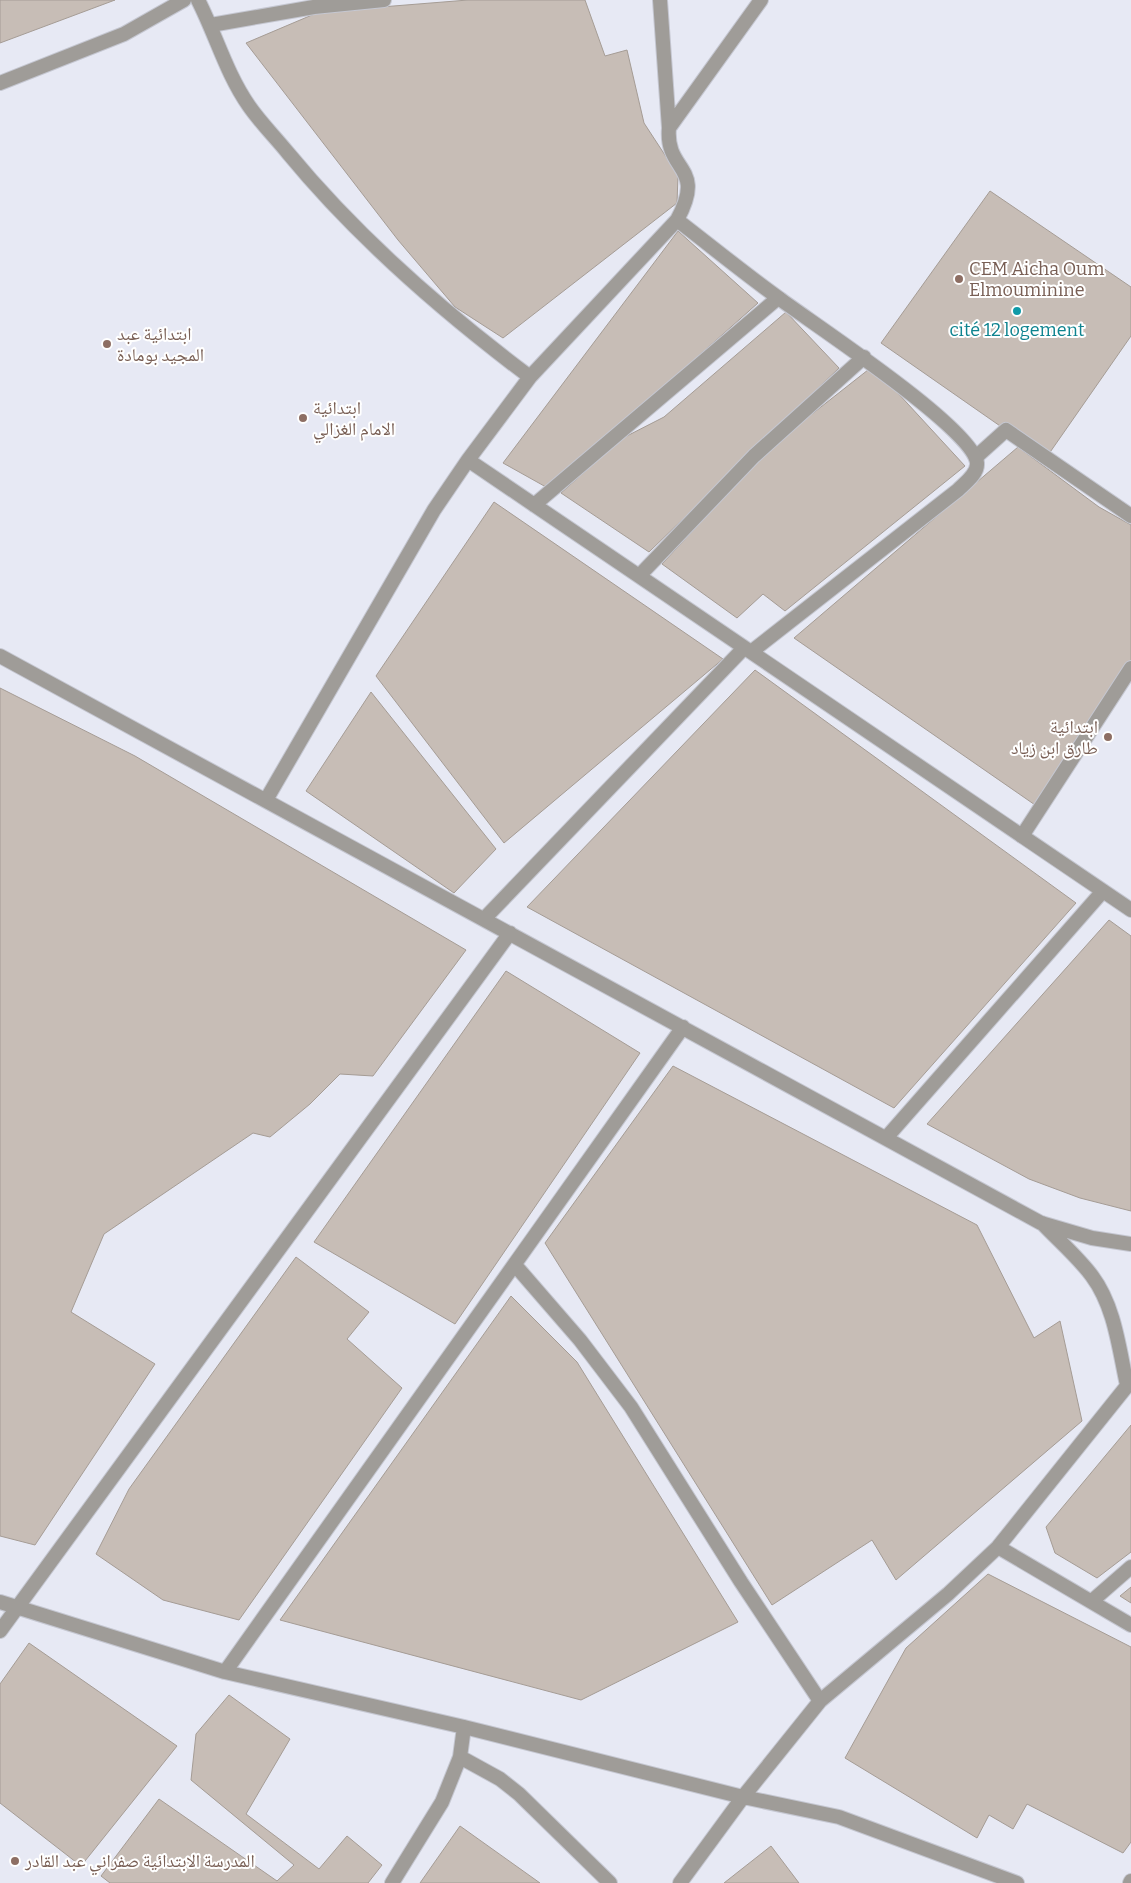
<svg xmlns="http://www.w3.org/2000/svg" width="1131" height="1883" font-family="Bitter,'Noto Naskh Arabic',serif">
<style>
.building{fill:#c7bdb6;stroke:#a59c95}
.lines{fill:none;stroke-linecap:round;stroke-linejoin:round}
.pedestrian-casing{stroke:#c5c7d1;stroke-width:16}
.minor-casing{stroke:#c5c7d1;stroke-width:16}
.tertiary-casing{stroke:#c5c7d1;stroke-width:16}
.pedestrian{stroke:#9f9c98;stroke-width:14}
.minor{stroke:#9f9c98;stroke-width:14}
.tertiary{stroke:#9f9c98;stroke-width:14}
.education-dot{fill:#8d6e63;stroke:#fff;stroke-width:2}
.culture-dot{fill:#0f9aa8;stroke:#fff;stroke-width:2}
.labels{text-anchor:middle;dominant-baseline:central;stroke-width:4;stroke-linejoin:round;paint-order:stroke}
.education-label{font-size:18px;fill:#785e54;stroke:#fff;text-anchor:start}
.culture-label{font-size:18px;fill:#0d838f;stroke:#fff}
</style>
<rect width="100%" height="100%" fill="#e7e9f4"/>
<path class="building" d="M0 0H115L0 43Z
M468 0H585L605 56 627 50 644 123 678 175 677 203 503 338 455 307 398 240 246 43 319 12Z
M990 191 1131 287V336L1046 458 881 343Z
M678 231 758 303 614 431 546 487 503 463Z
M786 312 839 368 649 552 561 493 621 439 664 417Z
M873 366 965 466 785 611 763 594 737 618 662 564 770 447Z
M1018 447 1099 507 1131 525V667L1038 807 794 638Z
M494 502 723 659 504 843 376 676Z
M755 670 1076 903 894 1108 527 907Z
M0 688 135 756 466 950 373 1076 340 1074 310 1104 270 1137 253 1133 104 1234 71 1312 155 1364 35 1545 0 1536Z
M371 692 496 849 454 893 306 791Z
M1109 920 1131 936V1211L1080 1198 1029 1179 927 1124Z
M506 971 640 1053 455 1324 314 1242Z
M673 1066 977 1225 1034 1338 1060 1321 1082 1421 896 1580 872 1540 772 1605 545 1243Z
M296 1257 369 1312 347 1339 402 1388 239 1620 163 1600 96 1554 129 1489Z
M511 1296 577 1362 738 1622 581 1700 280 1620Z
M1131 1425V1552L1097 1578 1055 1553 1046 1527Z
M988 1574 1131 1647V1842L1123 1853 1027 1804 1013 1829 989 1815 977 1838 845 1758 906 1648Z
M1131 1587V1603L1120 1596Z
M29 1643 177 1746 81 1866 0 1803V1684Z
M229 1695 290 1739 246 1814 319 1869 347 1836 382 1865 368 1883H110L101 1876 159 1799 277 1881 294 1865 191 1780 196 1734Z
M460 1826 540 1883H420Z
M771 1846 799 1883H724Z"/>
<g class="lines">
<g class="pedestrian-casing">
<path id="pedestrian" d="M976 457 1006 430 1131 516
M1022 836 1131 668"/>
</g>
<g class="minor-casing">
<path id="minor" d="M198 0C216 35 226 73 249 106 260 122 275 137 288 153 358 238 442 311 530 377
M660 0 669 128
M211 25 314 7 384 0
M677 220C711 246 745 274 780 299 812 323 974 429 977 463 978 474 965 483 958 490L751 652
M468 460 1131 910
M534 505 778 298
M639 576 754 456 864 357
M0 656 1041 1223 1092 1238 1131 1244
M266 800 434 510 468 460 530 377 677 220C707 165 665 173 669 128L761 0
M484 919 744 648
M886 1138 1103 891
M1042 1223C1058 1240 1078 1257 1092 1276 1115 1307 1119 1349 1127 1385
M515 1265 580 1340 631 1407 741 1582 820 1701
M998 1547 1131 1625
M1092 1601 1131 1567
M0 1602 225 1672 464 1727 743 1797 839 1817 1017 1883
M0 1631 510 933
M225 1672 683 1027
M460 1757 464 1727
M392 1883 442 1802 460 1757 500 1779 519 1794 610 1883
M680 1883 743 1797 820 1701 948 1594 998 1547 1131 1381
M1130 1883 1131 1881"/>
</g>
<g class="tertiary-casing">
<path id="tertiary" d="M0 83 124 34 184 0"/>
</g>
<use href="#pedestrian" class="pedestrian"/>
<use href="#minor" class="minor"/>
<use href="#tertiary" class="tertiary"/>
</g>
<g class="education-dot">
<circle cx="959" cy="279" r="5"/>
<circle cx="107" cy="344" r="5"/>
<circle cx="303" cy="418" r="5"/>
<circle cx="1108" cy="737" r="5"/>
<circle cx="15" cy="1861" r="5"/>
</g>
<circle class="culture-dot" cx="1017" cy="311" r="5"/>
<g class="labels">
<g class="education-label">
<text x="969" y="269">CEM Aicha Oum<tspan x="969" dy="21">Elmouminine</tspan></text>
<text x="117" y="334">ابتدائية عبد<tspan x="117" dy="21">المجيد بومادة</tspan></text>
<text x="313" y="408">ابتدائية<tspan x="313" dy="21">الامام الغزالي</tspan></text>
<text x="1098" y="727" text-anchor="end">ابتدائية<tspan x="1098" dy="21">طارق ابن زياد</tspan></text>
<text x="25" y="1861">المدرسة الابتدائية صفراني عبد القادر</text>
</g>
<g class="culture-label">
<text x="1017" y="330">cité 12 logement</text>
</g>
</g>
</svg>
